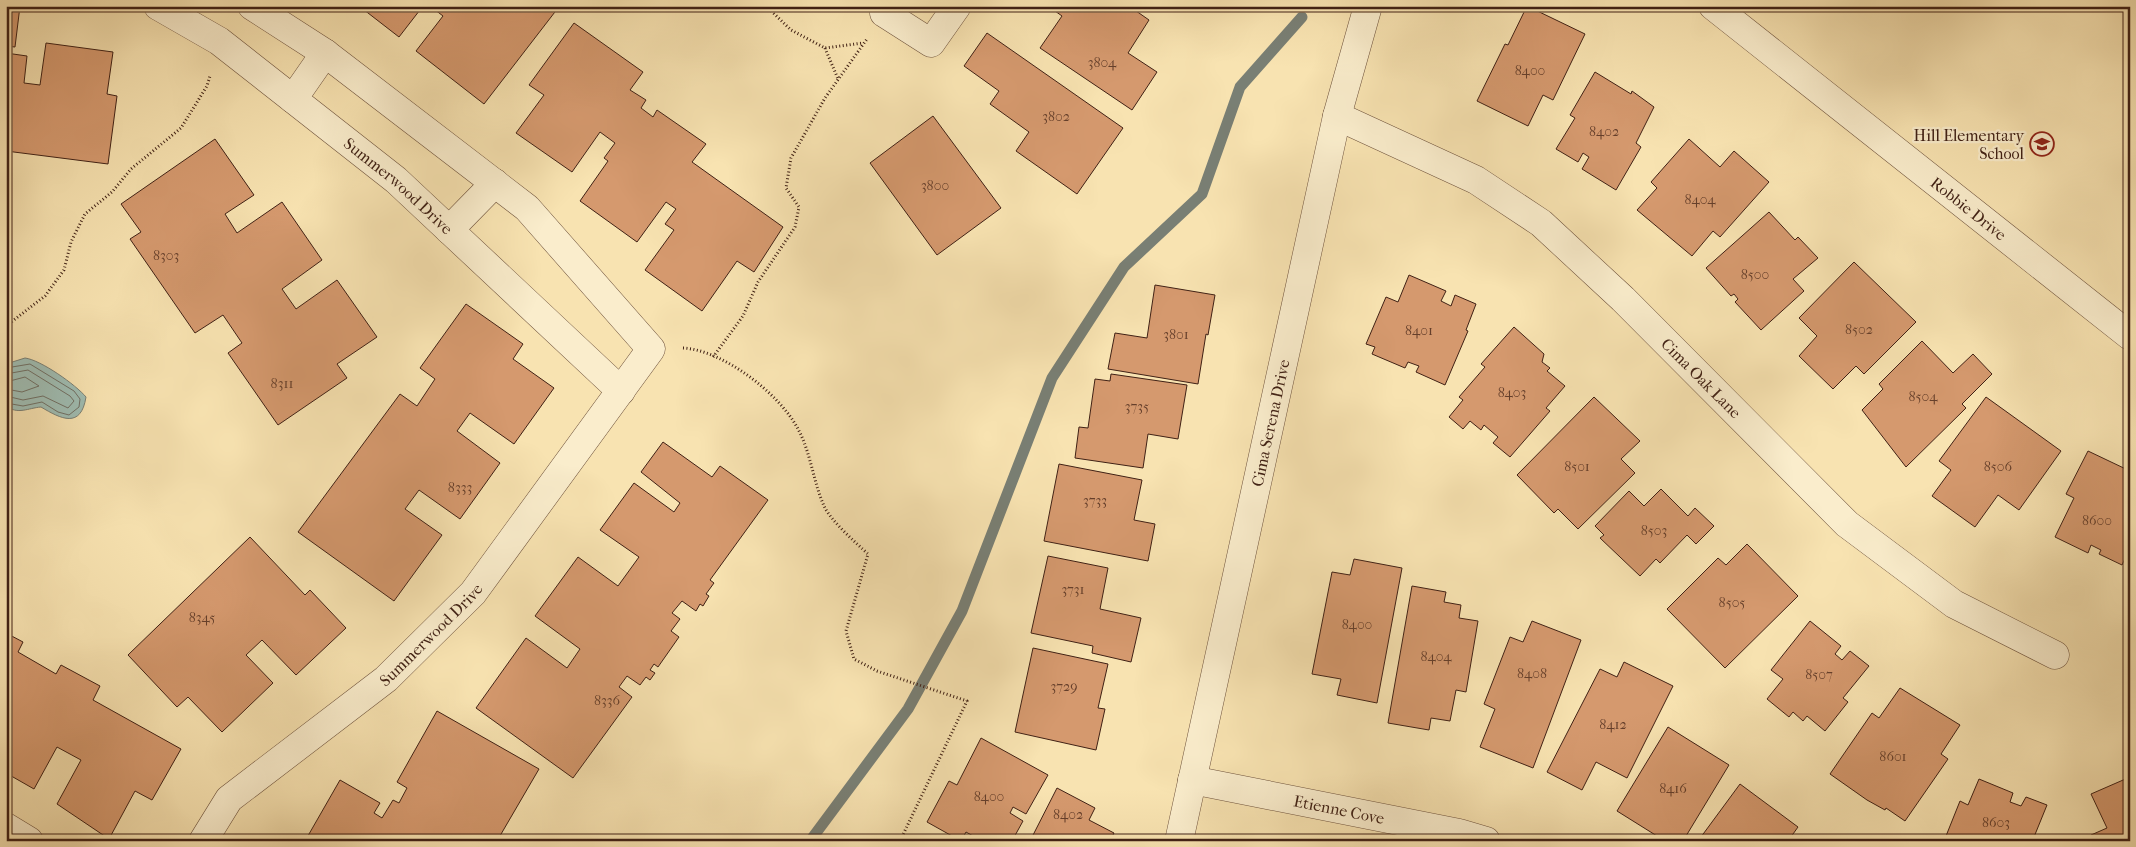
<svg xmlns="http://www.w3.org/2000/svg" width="2136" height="847" font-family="'IM FELL French Canon',serif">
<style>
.water{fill:#9fbdb3;stroke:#797f74}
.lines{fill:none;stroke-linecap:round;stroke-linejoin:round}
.shore{stroke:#706f64;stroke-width:1}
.stream{stroke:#797f74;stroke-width:11}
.building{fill:#d5996e;stroke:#402115}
.minor-casing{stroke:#6e523c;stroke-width:29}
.path{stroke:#402115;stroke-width:3;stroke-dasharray:1 2.5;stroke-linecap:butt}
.minor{stroke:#faedcc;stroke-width:28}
.labels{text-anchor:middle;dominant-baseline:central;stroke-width:4.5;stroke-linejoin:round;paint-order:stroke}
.number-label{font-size:14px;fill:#653f2b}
.poi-label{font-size:16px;fill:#402115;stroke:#faedcc;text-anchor:end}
.street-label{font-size:16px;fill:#402115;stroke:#faedcc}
</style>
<rect width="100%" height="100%" fill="#f8e3b1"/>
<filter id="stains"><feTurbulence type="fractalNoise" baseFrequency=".004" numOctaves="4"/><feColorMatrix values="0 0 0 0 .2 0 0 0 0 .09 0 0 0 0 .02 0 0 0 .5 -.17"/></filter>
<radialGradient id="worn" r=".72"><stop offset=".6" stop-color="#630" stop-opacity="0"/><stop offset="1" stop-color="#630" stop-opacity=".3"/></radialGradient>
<path class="water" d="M25 358C41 360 76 385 86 397 81 429 61 419 41 407 28 408 18 415 6 406V364Z"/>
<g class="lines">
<path class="shore" d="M6 368 30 364 74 391 80 399 79 407 69 415 58 412 42 402 23 406 6 403
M6 374 28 370 70 396 74 401 68 408 43 396 23 400 6 396
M6 382 25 377 39 386 22 392 6 389"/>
<path class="stream" d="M810 841 908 709 962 611 1052 378 1124 267 1202 194 1240 87 1302 17"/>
</g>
<path class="building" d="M6 6H20L15 47 6 46Z
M359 6H423L399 37Z
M430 6H555L558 8 484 104 416 51 443 16Z
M1048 6H1129L1149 20 1128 53 1157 72 1132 110 1040 48 1062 16Z
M1527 6 1585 34 1553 100 1543 95 1528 126 1477 101 1505 44 1508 45Z
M574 23 643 72 630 90 646 100 641 108 653 117 657 110 706 144 692 162 783 227 754 272 737 261 702 311 645 270 674 230 665 224 676 209 666 202 637 242 580 201 608 161 604 158 615 143 600 132 572 172 516 133 544 95 529 85Z
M987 33 1123 128 1077 194 1016 151 1029 132 990 104 999 91 964 66Z
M46 43 113 52 107 94 117 96 108 164 6 151V53L27 56 24 83 40 85Z
M1595 72 1631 94 1632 91 1654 107 1636 143 1641 147 1616 190 1582 169 1589 157 1583 153 1578 162 1556 149 1575 118 1570 115Z
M933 116 1001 208 937 255 870 163Z
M215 139 254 195 225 214 237 233 282 202 322 260 282 289 296 309 337 280 377 337 337 364 347 378 278 425 228 353 242 343 223 315 195 333 130 239 141 232 121 204Z
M1689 139 1720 167 1734 151 1769 182 1720 237 1713 231 1692 256 1637 210 1657 188 1651 182Z
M1769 212 1795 240 1798 237 1818 258 1793 279 1804 291 1761 330 1735 302 1738 299 1734 294 1731 296 1706 268Z
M1854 262 1916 322 1864 374 1856 366 1833 389 1799 356 1817 336 1799 318Z
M1409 275 1446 291 1441 301 1451 306 1455 295 1476 304 1466 330 1468 331 1445 385 1416 372 1419 366 1408 362 1405 368 1372 354 1375 347 1366 344 1386 297 1398 302Z
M1155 285 1215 295 1208 335 1206 334 1198 384 1108 369 1115 333 1147 338Z
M466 304 523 344 513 359 554 388 514 444 470 413 457 431 500 463 460 519 419 490 405 509 442 535 394 601 298 532 400 394 417 406 435 379 420 368Z
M1514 327 1544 354 1542 362 1550 368 1547 371 1565 386 1546 408 1550 411 1510 457 1493 443 1498 437 1484 425 1481 430 1470 421 1463 429 1449 417 1463 400 1459 397 1485 367 1481 364Z
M1922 341 1953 373 1973 354 1992 374 1962 404 1966 408 1906 467 1862 410 1883 389 1879 384Z
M1111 374 1187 385 1178 439 1148 434 1143 468 1075 458 1079 427 1088 428 1095 379 1110 381Z
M1594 397 1640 441 1621 459 1635 473 1578 529 1558 509 1554 513 1517 475Z
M1986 397 2061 451 2019 510 1998 495 1975 527 1932 496 1951 470 1939 461Z
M663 442 712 477 720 466 768 500 710 580 714 583 706 594 709 596 703 606 700 604 696 611 682 601 672 613 680 619 671 631 679 637 658 667 654 664 650 670 655 673 650 680 646 677 640 685 627 676 619 687 632 697 573 778 476 708 526 638 567 668 580 649 535 616 578 557 618 586 639 557 600 530 634 483 674 512 680 503 641 472Z
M2088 451 2130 471V548L2122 565 2099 554 2101 550 2091 545 2088 553 2055 537 2074 498 2066 494Z
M1059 464 1142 480 1134 520 1155 524 1148 561 1044 541Z
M1661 489 1688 516 1695 508 1714 526 1696 544 1687 535 1660 563 1656 559 1640 576 1600 538 1604 535 1595 526 1629 491 1644 506Z
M250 537 305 595 310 590 346 628 296 675 262 640 246 655 273 683 222 732 188 697 177 707 128 655Z
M1747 544 1798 596 1725 668 1667 609 1718 558 1726 565Z
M1048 556 1108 568 1100 609 1141 618 1131 662 1092 653 1093 646 1031 633Z
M1354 559 1402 568 1377 703 1337 695 1341 679 1312 674 1332 572 1350 575Z
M1412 586 1446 592 1444 602 1461 605 1459 618 1478 621 1466 692 1456 690 1450 721 1431 718 1429 730 1388 723Z
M1532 621 1581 640 1533 768 1480 747 1495 709 1484 704 1510 637 1523 642Z
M1810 621 1841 646 1835 654 1842 660 1850 651 1869 666 1843 698 1848 702 1825 731 1807 716 1803 721 1793 712 1789 717 1767 699 1783 679 1771 670Z
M6 633 23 642 18 652 56 674 61 665 100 686 93 700 181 749 152 800 135 791 109 839 57 804 81 760 57 747 34 789 6 773Z
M1033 648 1108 664 1098 708 1105 709 1096 750 1015 732Z
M1624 662 1673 686 1627 778 1596 762 1582 790 1547 772 1600 669 1617 677Z
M1900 688 1960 725 1941 754 1948 759 1905 821 1886 808 1885 810 1867 800 1830 774 1872 713 1879 718Z
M437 711 539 769 497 841H455L446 836 443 841H305L340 780 380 803 374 813 382 818 393 800 399 803 407 788 397 782Z
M1668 727 1729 765 1683 841H1665L1617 811Z
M981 738 1048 775 1026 814 1013 807 1010 813 1023 821 1012 841H982L966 832 961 841 927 822 949 781 957 785Z
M2130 777V841H2093L2091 835 2107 828 2091 794Z
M1979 779 2013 793 2010 802 2021 806 2026 797 2047 805 2034 837 2040 841H1944L1960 801 1968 805Z
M1740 784 1798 827 1788 841H1698Z
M1057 788 1095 808 1089 820 1114 833 1110 841H1030Z"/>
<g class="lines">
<g class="minor-casing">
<g id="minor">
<path id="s1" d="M158 6 219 41 396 180 621 391"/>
<path d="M889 6 884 13 931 43 957 6"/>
<path id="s2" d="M1713 6 2130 336"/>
<path d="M293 99 325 53"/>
<path id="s3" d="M1337 116 1476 180 1541 223 1623 299 1847 524 1954 604 2055 655"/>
<path d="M449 230 495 183"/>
<path id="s4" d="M1192 780 1459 833 1486 841"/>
<path d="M6 827 29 841"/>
<path id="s5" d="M203 841 229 799 386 679 473 593 651 349 527 208 325 53 252 6"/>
<path id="s6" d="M1179 841 1337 116 1368 6"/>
</g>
</g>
<path class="path" d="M766 6 791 30 825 48 863 43
M825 48 838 79
M6 326 45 296 64 270 71 242 85 214 112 192 131 169 181 128 207 86 210 76
M683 348C723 350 780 394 798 429 811 453 813 481 824 506 831 521 855 542 868 554L846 631 854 659 877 671 967 701 900 841
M713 357 743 316 758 282 795 227 799 207 786 188 791 158 825 98 867 39"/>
<use href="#minor" class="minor"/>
</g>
<defs>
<g id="school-ring" transform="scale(1.25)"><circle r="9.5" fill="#faedcc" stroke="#8f2418" stroke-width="1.5"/><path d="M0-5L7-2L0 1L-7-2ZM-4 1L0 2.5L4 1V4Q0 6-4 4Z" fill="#8f2418"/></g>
</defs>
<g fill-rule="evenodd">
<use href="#school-ring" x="2042" y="144"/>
</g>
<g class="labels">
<g class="number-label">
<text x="1102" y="62">3804</text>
<text x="1530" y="70">8400</text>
<text x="1056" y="116">3802</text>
<text x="1604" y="131">8402</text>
<text x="935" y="185">3800</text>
<text x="1700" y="199">8404</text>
<text x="166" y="255">8303</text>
<text x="1755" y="274">8500</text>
<text x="1859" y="329">8502</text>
<text x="1419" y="330">8401</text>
<text x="1176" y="334">3801</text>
<text x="282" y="383">8311</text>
<text x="1512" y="392">8403</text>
<text x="1923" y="396">8504</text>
<text x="1137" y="406">3735</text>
<text x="1577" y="466">8501</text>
<text x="1998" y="466">8506</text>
<text x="460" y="487">8333</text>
<text x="1095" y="500">3733</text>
<text x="2097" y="520">8600</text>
<text x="1654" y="530">8503</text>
<text x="1073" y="589">3731</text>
<text x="1732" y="602">8505</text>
<text x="202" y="617">8345</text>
<text x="1357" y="624">8400</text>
<text x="1436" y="656">8404</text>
<text x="1532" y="673">8408</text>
<text x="1819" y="674">8507</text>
<text x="1064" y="686">3729</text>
<text x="607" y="700">8336</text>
<text x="1613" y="724">8412</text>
<text x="1893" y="756">8601</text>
<text x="1673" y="788">8416</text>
<text x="989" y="796">8400</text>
<text x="1068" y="814">8402</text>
<text x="1996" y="822">8603</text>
</g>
<g class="poi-label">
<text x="2024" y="135">Hill Elementary<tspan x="2024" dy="18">School</tspan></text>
</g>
<g class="street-label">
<text stroke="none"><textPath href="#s1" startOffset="301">Summerwood Drive</textPath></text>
<text stroke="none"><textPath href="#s2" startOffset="326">Robbie Drive</textPath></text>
<text stroke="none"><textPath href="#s3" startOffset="454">Cima Oak Lane</textPath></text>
<text stroke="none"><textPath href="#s6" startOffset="428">Cima Serena Drive</textPath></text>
<text stroke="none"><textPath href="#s5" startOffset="310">Summerwood Drive</textPath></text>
<text stroke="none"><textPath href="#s4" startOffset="150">Etienne Cove</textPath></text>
</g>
</g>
<rect width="2136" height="847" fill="none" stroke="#f8e3b1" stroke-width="25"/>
<rect x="8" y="8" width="2121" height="832" fill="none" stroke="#402115" stroke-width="2.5"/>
<rect x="12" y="12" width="2111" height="822" fill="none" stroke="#402115"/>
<rect width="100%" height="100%" filter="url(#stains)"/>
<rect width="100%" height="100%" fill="url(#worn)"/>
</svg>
